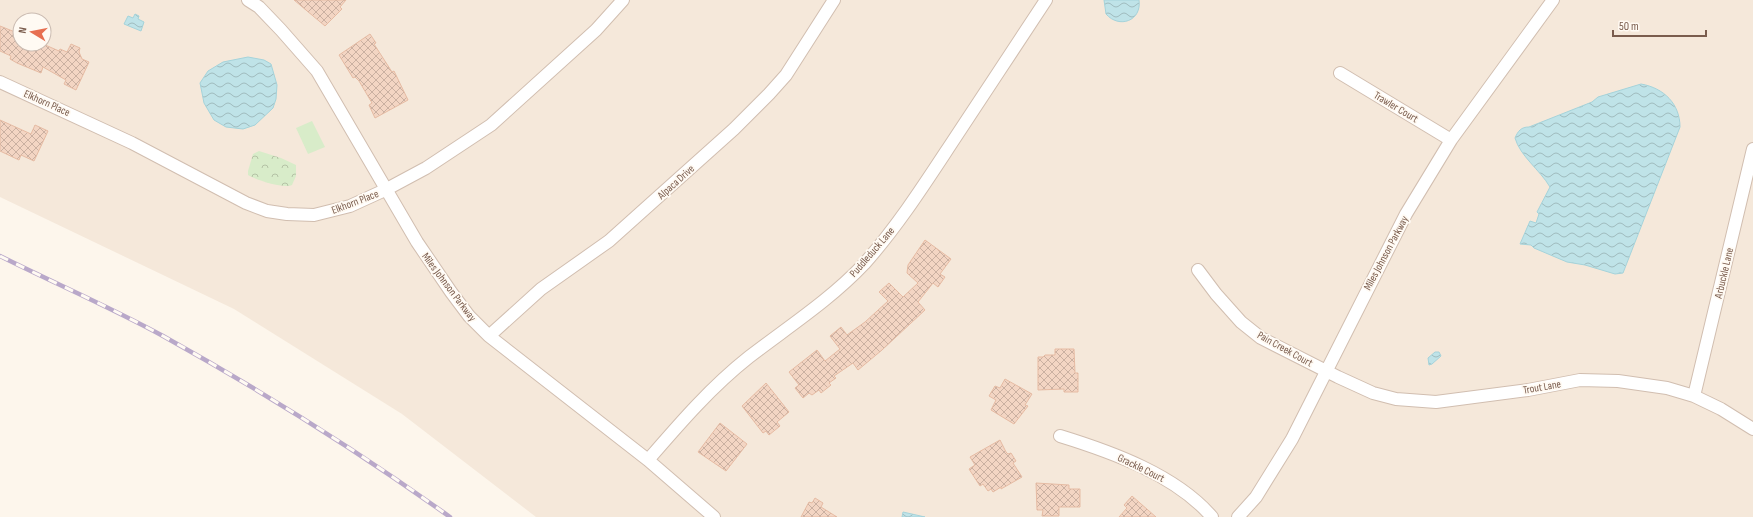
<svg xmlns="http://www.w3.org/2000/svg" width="1753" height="517" font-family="'Sofia Sans Condensed',sans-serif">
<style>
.residential{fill:#f5e8da;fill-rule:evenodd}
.green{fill:#d8ecc9}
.forest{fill:url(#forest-crowns)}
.water{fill:url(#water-waves);stroke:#a5d3da}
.building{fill:url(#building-cross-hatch);stroke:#e6bba3}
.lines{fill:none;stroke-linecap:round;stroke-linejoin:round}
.street-casing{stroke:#d1beb0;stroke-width:14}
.street{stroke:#fff;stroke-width:12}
.rail-casing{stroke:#b9a8c9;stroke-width:4.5}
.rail{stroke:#fffaf3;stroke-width:3;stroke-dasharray:9;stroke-linecap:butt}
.labels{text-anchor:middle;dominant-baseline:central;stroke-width:3.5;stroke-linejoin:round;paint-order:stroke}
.street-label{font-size:11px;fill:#7a5c4d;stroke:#fffaf3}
</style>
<defs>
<pattern id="forest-crowns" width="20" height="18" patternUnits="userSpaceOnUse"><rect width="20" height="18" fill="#d8ecc9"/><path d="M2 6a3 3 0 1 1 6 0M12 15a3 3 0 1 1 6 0" fill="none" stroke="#b4c2a5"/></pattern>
<pattern id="water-waves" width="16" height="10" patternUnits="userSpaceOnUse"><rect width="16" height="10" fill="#bfe3e8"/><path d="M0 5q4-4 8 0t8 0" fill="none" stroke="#a0bbbe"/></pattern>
<pattern id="building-cross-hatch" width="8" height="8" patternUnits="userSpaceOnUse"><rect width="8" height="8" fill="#f3d5c3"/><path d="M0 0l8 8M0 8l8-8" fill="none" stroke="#cab0a1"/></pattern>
</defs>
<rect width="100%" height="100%" fill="#fdf6ec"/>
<path class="residential" d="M0 0H1753V517H536L402 414 234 309 0 197ZM20 20H44V44H20Z"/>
<path class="green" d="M312 121 325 147 308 154 296 128Z"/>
<path class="forest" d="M259 151 281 158 296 165V176L292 185C284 189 256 180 248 175V171L253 154Z"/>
<path class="water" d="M1104 0H1139C1142 21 1119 29 1106 14Z
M135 14 139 16 138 19 144 22 141 31 124 24 128 16 133 18Z
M248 57 264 60 271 64 277 85 276 99 273 108 255 125 243 129 226 127 214 120 204 103 200 83 208 71 223 62Z
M1641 84C1664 88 1680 104 1680 127L1623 273 1615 274 1585 265 1567 262 1534 248 1531 245 1520 244 1530 221 1536 223 1539 214 1537 212 1550 187C1540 170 1520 156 1515 138 1518 131 1521 127 1529 127L1592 102 1598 97Z
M1435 352H1439L1441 356 1432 364 1429 365 1428 358Z
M903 512 925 517H902Z"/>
<path class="building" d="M294 0H346L340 7 342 9 325 26Z
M0 26 20 34V44H43L59 51 60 49 67 52 71 44 80 48 79 52 82 59 89 62 76 90 64 84 66 80 43 67 41 73 17 63 10 59 11 56 0 51Z
M370 34 376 43 374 44 392 72 394 71 408 100 375 118 369 105 372 103 359 81 355 77 353 78 339 55Z
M0 120 31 134 35 125 48 131 34 161 21 155 19 160 0 151Z
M925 240 951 259 940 274 945 277 938 287 933 283 918 302 925 310 882 350 858 370 853 363 834 376 836 378 829 383 831 385 821 393 819 390 812 395 809 393 803 398 795 388 799 385 789 372 817 350 825 361 840 349 830 336 841 327 847 335 865 322 888 301 879 292 889 283 903 297 918 283 907 273 908 265Z
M1055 349H1074L1075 373H1078V392H1064V389L1038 390V357H1043L1045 355H1055Z
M1005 379 1032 394 1025 405 1028 406 1014 424 991 410 996 400 989 396 995 386 1000 388Z
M766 383 789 412 777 422 780 426 769 435 766 431 763 433 742 406Z
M720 423 747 444 726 471 698 452Z
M1000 440 1006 452 1008 454 1011 453 1016 461 1013 463 1022 477 1001 489V487L993 492 991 489 988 491 983 484 980 486 969 469 975 465 970 457Z
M1036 483 1069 485V489H1080V507H1059V516H1042L1043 510H1037Z
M1132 496 1156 517H1119L1127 508 1124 505Z
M815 498 823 503 821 507 837 517H801L809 502 812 503Z"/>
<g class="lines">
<g class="street-casing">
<path id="street" d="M248 0 259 7 281 30 317 71 417 242 451 292 469 316 489 336 648 460 714 517
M1340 73 1451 140
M0 82 132 143 246 203 267 211 287 214 314 215 350 206 385 190 426 168 491 125 596 30 623 0
M1198 270 1216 294 1241 322 1261 338 1338 377 1373 393 1396 399 1436 402 1528 390 1580 380 1618 381 1667 388 1694 396 1721 409 1753 429
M489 336 541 289 609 241 734 129 769 94 786 75 834 0
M1694 396 1753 149
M1060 436C1112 452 1176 475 1212 517
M648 460C680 423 711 387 749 357 788 327 830 300 864 264 897 227 924 185 951 144 983 96 1014 48 1046 0
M1238 517 1256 497 1292 439 1406 214 1451 140 1553 0"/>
</g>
<use href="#street" class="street"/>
<g class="rail-casing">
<path id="rail" d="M0 256C54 283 110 307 163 336 262 391 358 451 450 517"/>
</g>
<use href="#rail" class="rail"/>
</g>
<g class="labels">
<g class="street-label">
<text transform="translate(47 103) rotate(24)">Elkhorn Place</text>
<text transform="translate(1396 107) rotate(31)">Trawler Court</text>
<text transform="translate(676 182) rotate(-42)">Alpaca Drive</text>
<text transform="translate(355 202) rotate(-21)">Elkhorn Place</text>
<text transform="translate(872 252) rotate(-49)">Puddleduck Lane</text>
<text transform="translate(1386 253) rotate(-62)">Miles Johnson Parkway</text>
<text transform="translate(1724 273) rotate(-77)">Arbuckle Lane</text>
<text transform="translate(449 287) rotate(53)">Miles Johnson Parkway</text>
<text transform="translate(1285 349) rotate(29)">Pain Creek Court</text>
<text transform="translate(1542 387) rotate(-10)">Trout Lane</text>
<text transform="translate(1141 468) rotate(26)">Grackle Court</text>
</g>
</g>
<g transform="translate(32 32) rotate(280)"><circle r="19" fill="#fffaf3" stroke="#cabbb1"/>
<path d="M0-3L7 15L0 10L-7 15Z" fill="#e76f51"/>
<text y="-6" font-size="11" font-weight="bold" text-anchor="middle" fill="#7a5c4d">N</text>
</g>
<path d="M1613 30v6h93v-6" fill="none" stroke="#7a5c4d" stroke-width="2"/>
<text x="1619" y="30" font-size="12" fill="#7a5c4d" stroke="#fffaf3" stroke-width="3" paint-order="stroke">50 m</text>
</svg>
